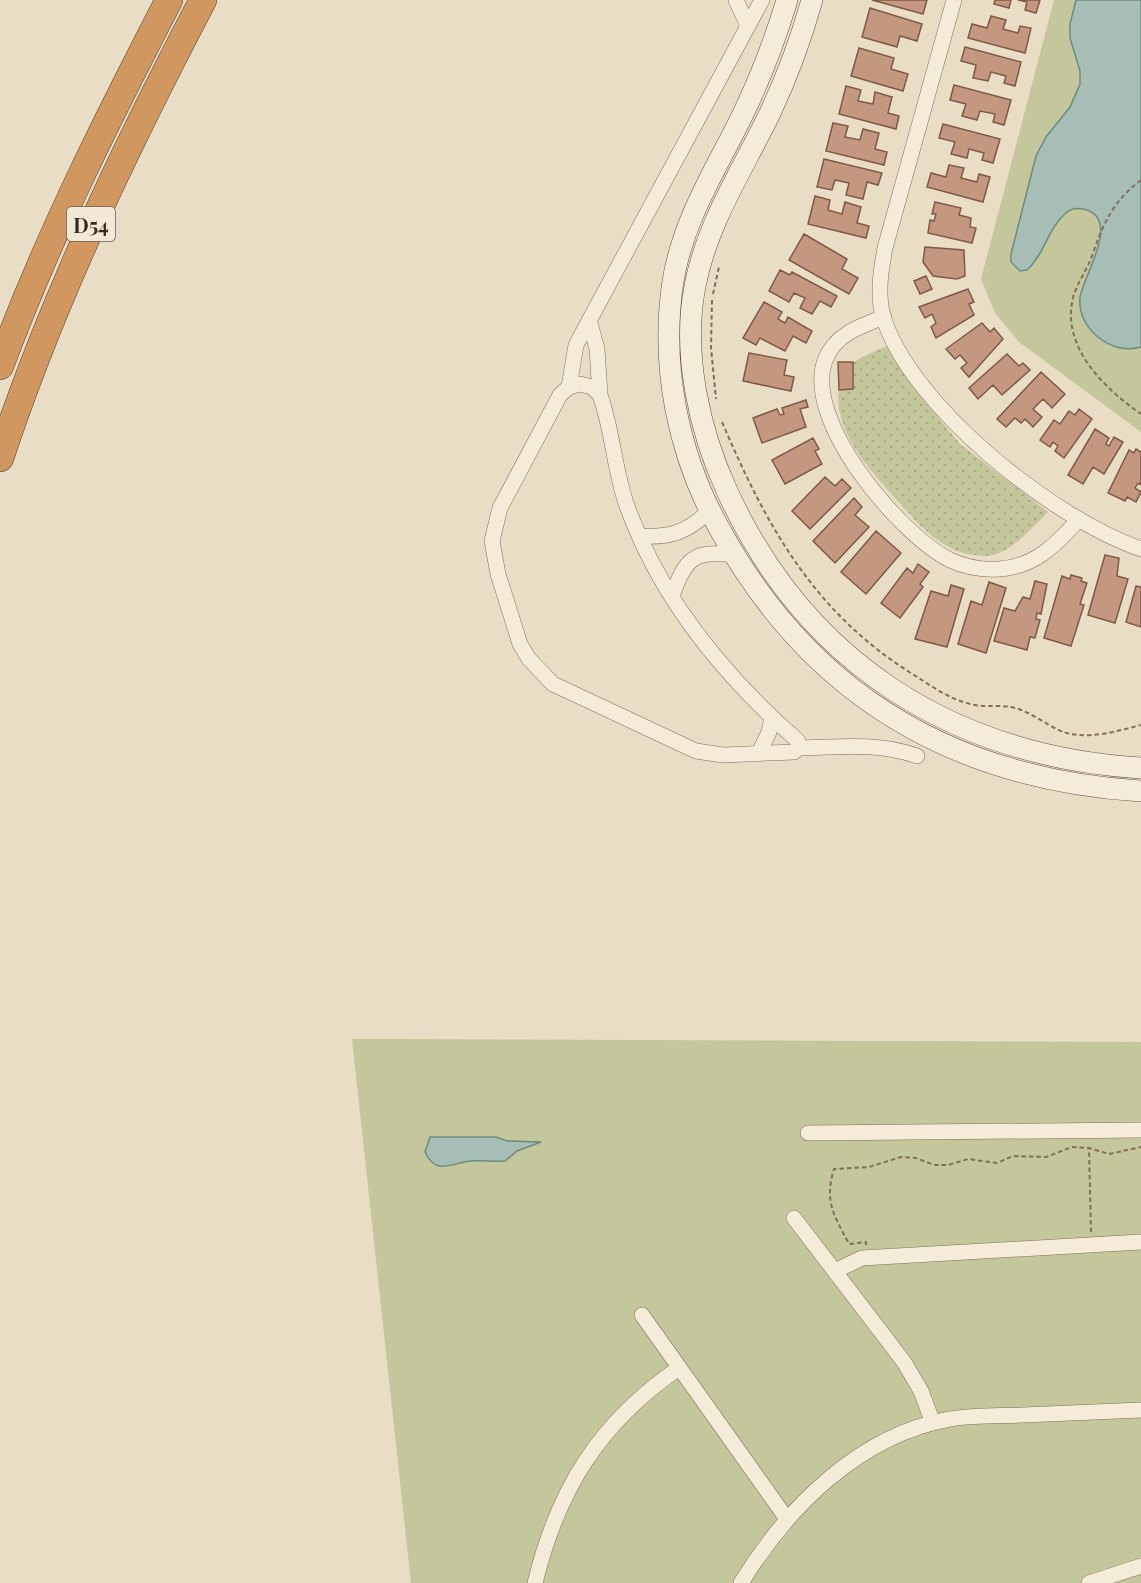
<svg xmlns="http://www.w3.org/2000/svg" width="1141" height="1583" font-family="'Playfair Display',serif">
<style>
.grass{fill:#c4c69b}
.park{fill:url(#park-dots)}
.water{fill:#a7beb6;stroke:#6f8b82;stroke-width:1.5}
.building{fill:#c49880;stroke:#805946;stroke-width:1.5}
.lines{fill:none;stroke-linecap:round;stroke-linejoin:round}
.street-casing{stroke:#836f5e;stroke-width:16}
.secondary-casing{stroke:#655141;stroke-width:22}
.highway-casing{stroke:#513e31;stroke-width:28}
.path{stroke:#836f5e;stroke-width:2;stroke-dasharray:4.5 3;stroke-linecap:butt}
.street{stroke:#f5ebd9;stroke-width:15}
.secondary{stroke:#f5ebd9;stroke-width:21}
.highway{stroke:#d09860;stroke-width:27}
.labels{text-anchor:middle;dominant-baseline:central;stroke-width:6;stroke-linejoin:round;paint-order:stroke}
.shield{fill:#f2e8d5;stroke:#6e6256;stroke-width:1.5}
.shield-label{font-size:20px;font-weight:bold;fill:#352920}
</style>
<defs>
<pattern id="park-dots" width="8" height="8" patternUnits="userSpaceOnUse" patternTransform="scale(1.5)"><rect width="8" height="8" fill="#c4c69b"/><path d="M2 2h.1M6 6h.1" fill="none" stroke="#a9aa85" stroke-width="1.8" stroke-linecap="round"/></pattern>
</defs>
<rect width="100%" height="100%" fill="#e9ddc6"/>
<path class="grass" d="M1054 0H1141V432L1019 342 995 313 981 279Z
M352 1039 1141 1042V1583H411Z"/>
<path class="park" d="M890 345 918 393 960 444 1048 512C1033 527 1009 555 986 556 977 556 958 553 951 548 929 537 913 518 897 500 869 469 825 423 842 377 850 359 874 352 890 345Z"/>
<path class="water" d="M1076 0H1141V347C1112 356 1077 329 1080 298 1081 280 1124 217 1083 209 1077 208 1070 209 1066 213 1048 228 1044 255 1027 270L1020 271 1011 262V254L1036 156 1046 137 1070 107 1080 84V71L1070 38V24Z
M430 1137H496L507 1141 541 1142 517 1151 505 1161C494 1162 482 1160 471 1161 451 1163 436 1176 425 1152Z"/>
<path class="building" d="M872 0H927L923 14Z
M995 0H1011L1009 8 994 4Z
M1018 0H1040L1036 13 1025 10 1027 2Z
M870 8 922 24 917 41 900 36 897 47 862 37Z
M991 16 1006 20 1003 29 1018 33 1020 26 1031 28 1025 53 968 38 972 24 987 28Z
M965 47 1021 62 1015 86 1004 83 1006 76 991 72 988 81 973 78 976 65 961 61Z
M859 48 894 58 891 69 908 74 903 91 851 76Z
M954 85 1011 100 1004 125 993 122 995 114 980 111 977 120 962 116 966 104 950 100Z
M846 86 861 90 858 101 873 104 875 92 892 97 888 113 899 116 896 129 839 114Z
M833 123 848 126 845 137 860 140 863 129 879 133 875 149 887 152 884 165 826 151Z
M943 124 1000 139 993 163 982 160 984 153 969 149 967 158 951 154 955 142 939 138Z
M824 159 882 173 878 185 867 182 863 199 846 195 849 183 835 180 832 190 817 187Z
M949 165 964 168 961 178 977 182 979 174 990 177 983 202 927 187 931 173 946 177Z
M815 196 830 200 828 210 842 214 845 202 861 207 857 223 869 226 866 238 808 224Z
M935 202 961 208 959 215 971 218 970 227 976 228 972 243 928 233 930 220 934 221 936 214H932Z
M804 234 847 259 842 269 858 278 849 294 789 260Z
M925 247 964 250 965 276 957 279 933 276 923 262Z
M780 270 790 275 792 272 837 296 831 307 820 301 812 314 800 308 805 298 794 293 789 302 769 291Z
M926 276 932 289 920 294 914 281Z
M968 289 974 302 969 304 974 315 936 338 931 327 936 323 932 314 925 318 919 307Z
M764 302 782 312 778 319 785 323 788 317 812 331 806 343 793 336 785 351 760 338 756 345 743 338Z
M982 323 990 332 994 328 1003 339 969 377 961 368 967 363 960 355 955 359 946 349Z
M749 353 787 360 784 375 794 377 791 391 743 381Z
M1007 354 1019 366 1023 363 1030 370 1002 395 993 385 978 399 969 388Z
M838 362H853V389L839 390Z
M1041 372 1065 394 1052 408 1043 399 1033 409 1042 417 1033 427 1025 419 1021 423 1015 418 1006 427 997 419Z
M806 400 808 407 800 409 806 427 762 443 753 418 777 409 780 415 784 414 782 408Z
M1079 409 1092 419 1064 458 1055 451 1058 446 1053 442 1050 447 1040 440 1054 420 1060 424 1069 411 1075 415Z
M1095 429 1109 438 1106 444 1109 446 1114 437 1123 442 1104 474 1093 467 1083 484 1068 475Z
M813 438 819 449 815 451 822 464 785 484 772 460Z
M1136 449 1141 452V485L1138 483 1135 488 1141 492 1136 502 1127 497 1125 501 1108 493 1129 450 1134 453Z
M825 477 835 486 842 479 851 488 810 529 792 511Z
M854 498 862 507 855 515 869 527 835 563 813 541Z
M876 531 901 553 866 594 841 572Z
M1105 555 1119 558 1117 576 1128 579 1115 623 1088 615Z
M918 564 929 572 920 584 923 587 900 618 881 603 907 568 913 573Z
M1071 575 1082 578 1081 581 1087 583 1080 604 1084 605 1071 646 1044 638 1062 576 1070 579Z
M1035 581 1047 584 1041 614 1037 613 1036 619 1040 620 1035 638 1030 637 1027 650 994 641 1004 608 1015 611 1023 597 1030 599Z
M989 582 1006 588 986 653 958 644 971 601 982 605Z
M951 585 964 589 947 647 915 639 931 591 948 596Z
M1136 586 1141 587V627L1126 622Z"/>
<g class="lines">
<g class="street-casing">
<path id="street" d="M736 0 748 26
M954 0 885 248C881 270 877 293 883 316 910 406 1054 519 1141 549
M884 317C861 326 836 334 826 358 800 418 899 534 950 560 965 567 982 570 999 569 1034 567 1056 545 1078 520
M590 323 597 349 600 395
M580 384 592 387 600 395C613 431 614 470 627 506 660 598 725 677 798 741L799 748 794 752 723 755 696 751 553 684 529 659 520 644 498 574 492 541 500 508 560 395 569 387Z
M569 387 576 345 762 0
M640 536C670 538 688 532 709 511
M672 596C686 558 693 550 734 555
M799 748C839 747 878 742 917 756
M759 753 769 732 772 717
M808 1133 1141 1130
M794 1218 904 1362 921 1391 933 1423
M835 1271 862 1258 1141 1242
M642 1315 787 1519
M535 1583C558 1489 599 1423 679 1368
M741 1583C787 1508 859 1435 950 1419 974 1415 999 1416 1023 1415 1062 1413 1102 1412 1141 1410
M1089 1583 1141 1566"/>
</g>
<g class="secondary-casing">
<path id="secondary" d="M787 0C775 40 760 79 742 116 715 171 683 220 673 281 660 366 678 454 719 528 810 695 953 779 1141 791
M812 0C801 39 787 77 770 113 742 171 707 223 695 286 682 353 699 430 727 491 806 664 954 756 1141 768"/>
</g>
<g class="highway-casing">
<path id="highway" d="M0 366C47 239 107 120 169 0
M0 458C53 298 125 149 203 0"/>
</g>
<path class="path" d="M1141 180C1113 201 1103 224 1092 256 1087 270 1077 283 1073 298 1061 347 1104 388 1141 414
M713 294 719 267
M712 300 711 348 716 399
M722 422C767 527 814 613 914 675 933 687 952 701 975 705 987 707 999 705 1011 707 1028 710 1045 724 1061 731 1084 741 1118 731 1141 725
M1091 1232 1089 1148 1109 1154 1141 1147
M866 1245V1242L849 1244C834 1215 824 1202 834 1169L869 1167 901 1157 916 1158 934 1165H948L968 1159 997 1163 1013 1156 1046 1157 1072 1147 1089 1148"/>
<use href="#street" class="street"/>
<use href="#secondary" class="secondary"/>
<use href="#highway" class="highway"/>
</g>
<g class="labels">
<rect class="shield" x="67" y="207" width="48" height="34" rx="4.5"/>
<g class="shield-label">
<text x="91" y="224">D54</text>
</g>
</g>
</svg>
